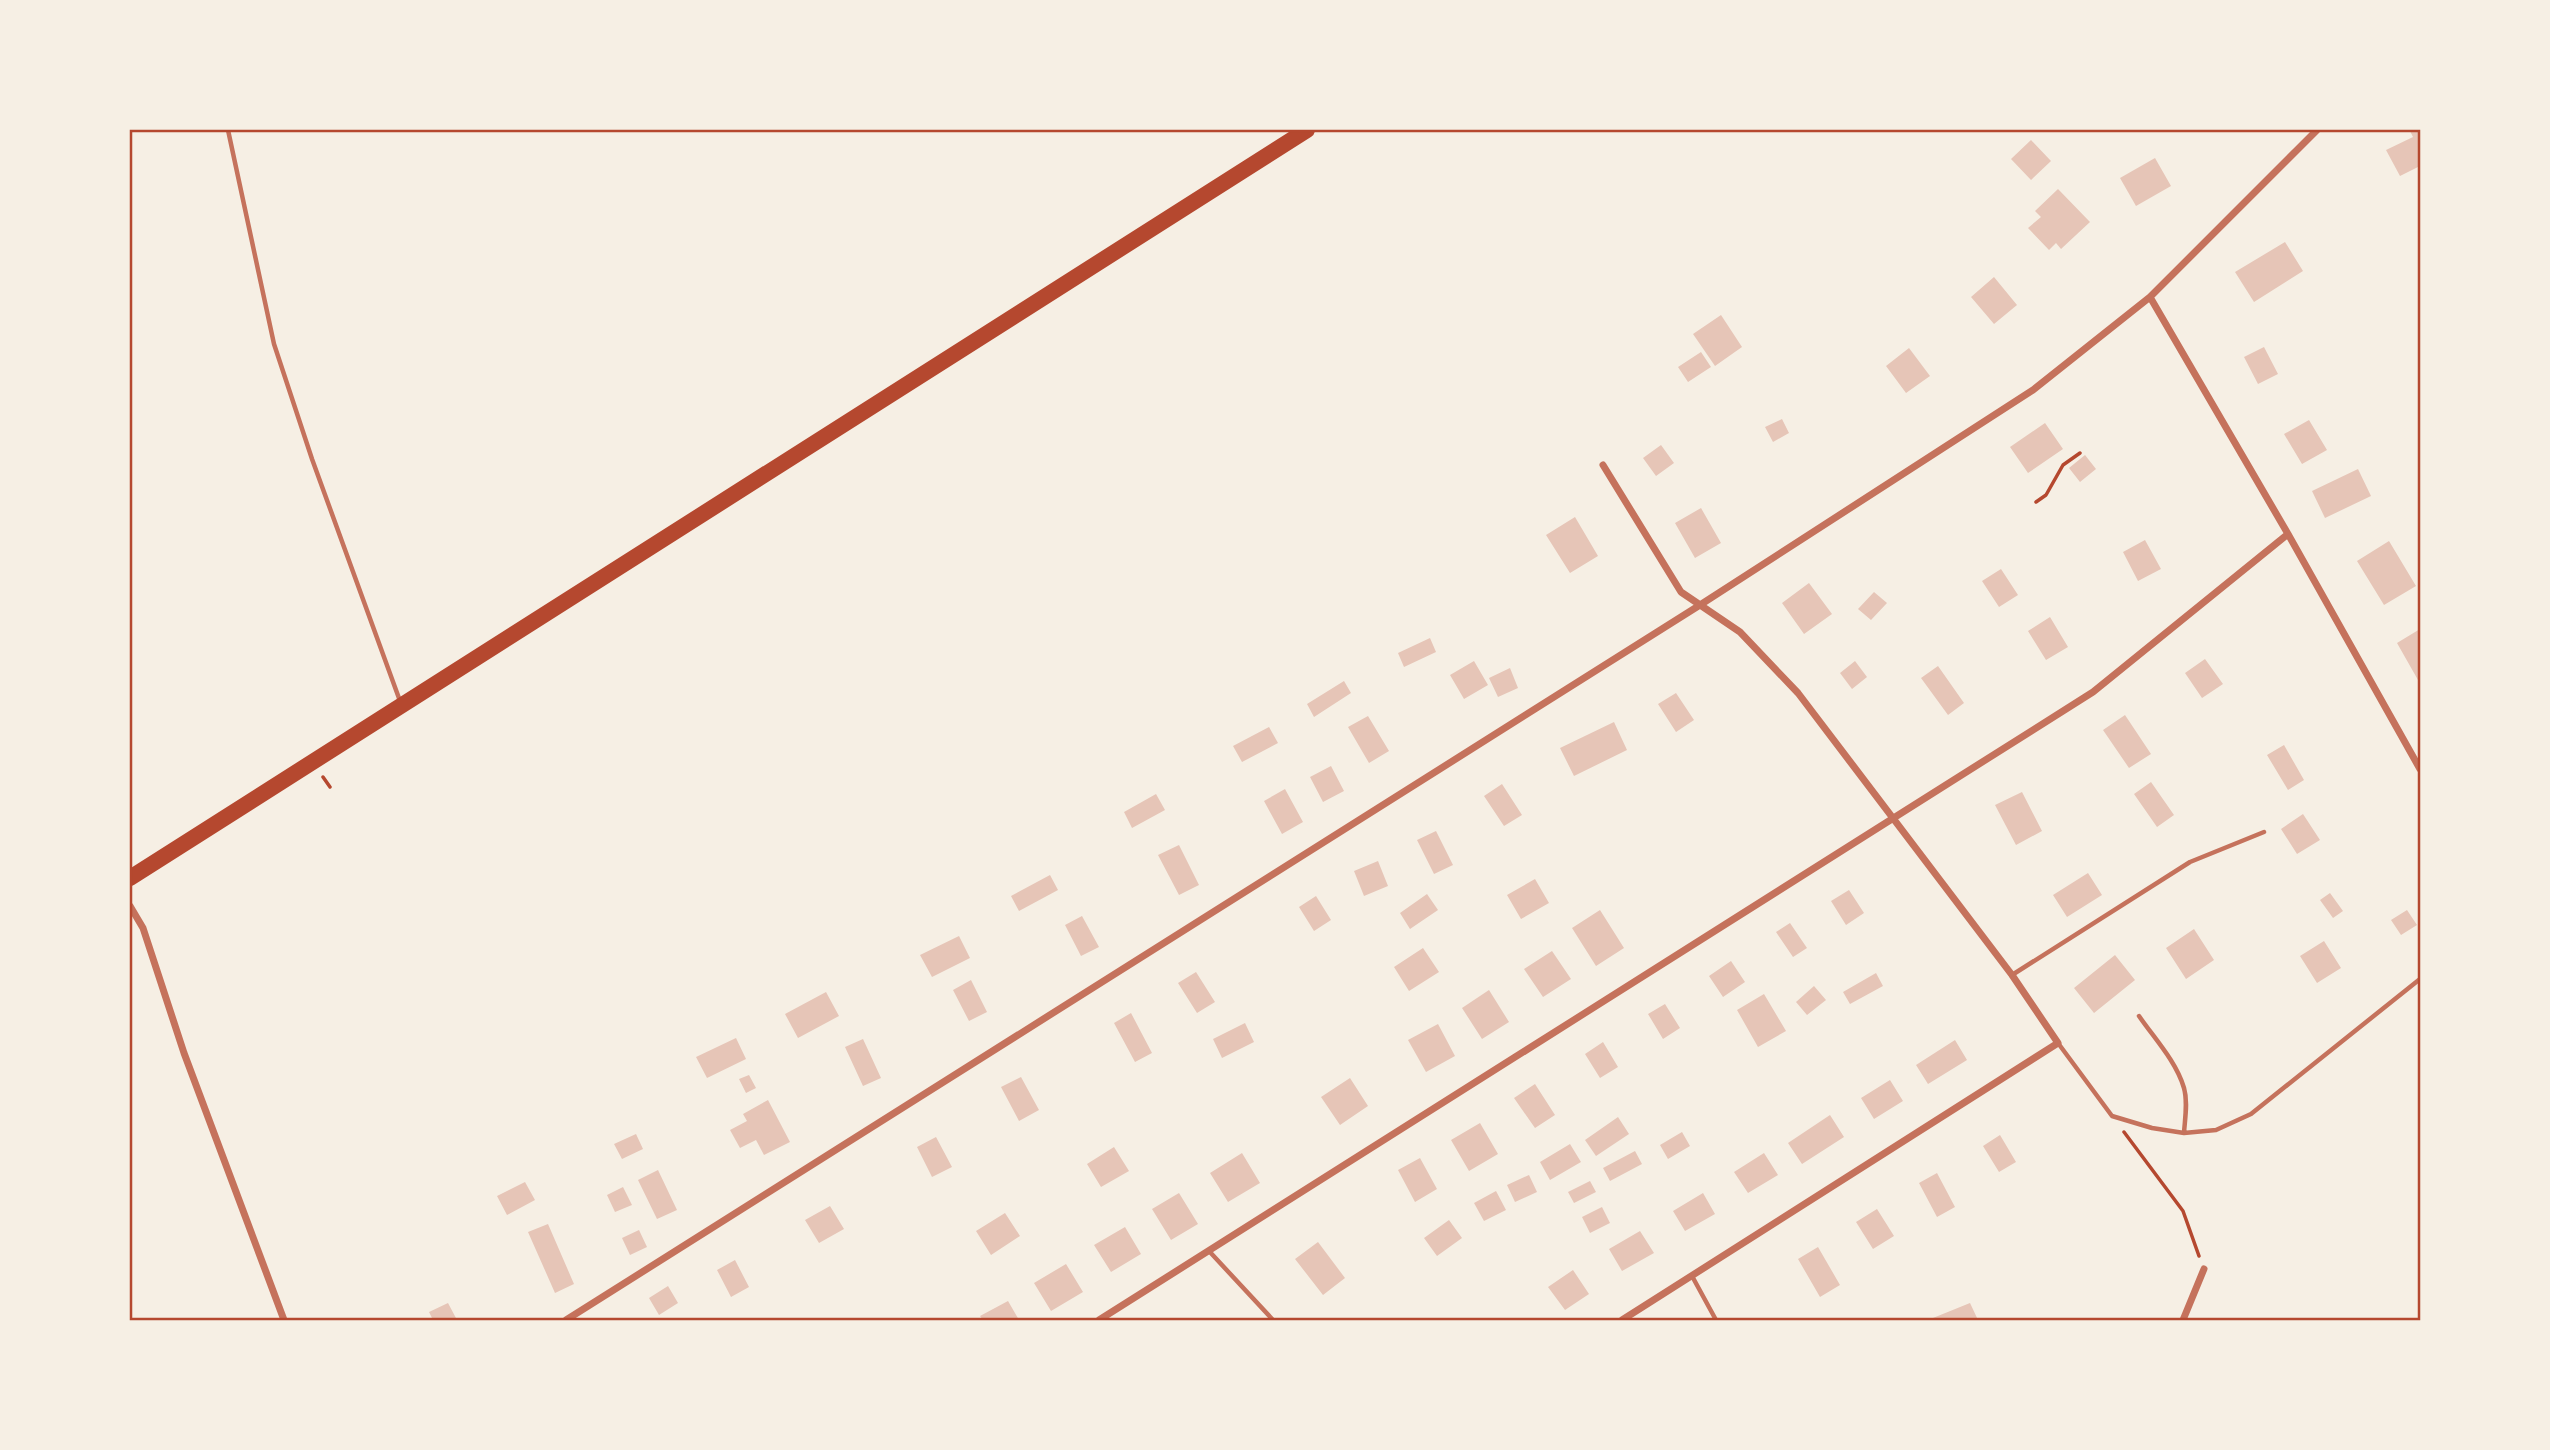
<svg xmlns="http://www.w3.org/2000/svg" width="2550" height="1450" font-family="'Noto Sans',sans-serif">
<style>
.building{fill:#e6c5b7}
.lines{fill:none;stroke-linecap:round;stroke-linejoin:round}
.path{stroke:#b5482f;stroke-width:3.5}
.service{stroke:#c5725c;stroke-width:4.5}
.minor{stroke:#c5725c;stroke-width:7}
.primary{stroke:#b5482f;stroke-width:16}
.neatline{fill:none;stroke:#b5482f;stroke-width:2.5}
</style>
<rect width="100%" height="100%" fill="#f6efe4"/>
<path class="building" d="M2413 130H2420V166L2400 176 2386 150 2413 137 2410 131Z
M2031 140 2051 161 2031 180 2011 159Z
M2155 158 2171 186 2136 206 2120 178Z
M2058 189 2090 222 2061 249 2056 243 2049 250 2028 228 2041 217 2035 211Z
M2285 242 2303 271 2254 302 2235 272Z
M1994 277 2017 305 1994 324 1971 297Z
M1721 315 1742 347 1715 366 1693 334Z
M2264 347 2278 374 2258 384 2244 357Z
M1909 348 1930 376 1906 393 1886 366Z
M1701 352 1711 367 1688 382 1678 367Z
M1782 419 1789 433 1773 442 1765 427Z
M2309 420 2327 450 2302 464 2284 434Z
M2045 423 2063 449 2028 473 2010 447Z
M1661 445 1674 463 1656 476 1643 458Z
M2085 455 2096 469 2080 482 2069 468Z
M2358 469 2371 496 2325 518 2312 491Z
M1701 508 1721 543 1695 558 1675 523Z
M1575 517 1598 556 1570 573 1546 535Z
M2145 540 2161 569 2138 581 2123 552Z
M2389 541 2416 586 2384 605 2357 561Z
M2001 569 2018 595 1999 607 1982 581Z
M1809 583 1832 614 1804 634 1782 603Z
M1874 592 1887 603 1871 620 1858 609Z
M2050 617 2068 647 2046 660 2028 631Z
M2420 629V679L2418 680 2397 643Z
M1430 638 1436 652 1404 667 1398 653Z
M2205 659 2223 684 2202 698 2185 673Z
M1474 661 1488 685 1464 699 1450 675Z
M1855 661 1867 677 1852 689 1840 673Z
M1938 666 1964 703 1948 715 1921 678Z
M1510 668 1518 688 1498 697 1489 678Z
M1344 681 1351 693 1314 717 1307 704Z
M1676 693 1694 720 1676 732 1658 704Z
M2125 715 2151 754 2129 768 2103 730Z
M1368 716 1389 751 1369 763 1348 727Z
M1614 722 1627 750 1574 776 1560 748Z
M1269 727 1278 743 1242 762 1233 746Z
M2284 745 2304 780 2288 790 2267 755Z
M1331 766 1344 791 1323 802 1310 777Z
M2151 782 2174 815 2157 827 2134 794Z
M1502 784 1522 815 1504 826 1484 796Z
M1285 789 1303 822 1282 834 1264 801Z
M2022 792 2042 831 2016 845 1995 805Z
M1156 794 1165 810 1132 828 1124 812Z
M2303 814 2320 840 2297 854 2281 829Z
M1436 831 1453 865 1434 874 1417 840Z
M1179 845 1199 885 1179 895 1158 855Z
M1378 861 1388 886 1364 896 1354 871Z
M2088 873 2102 895 2067 917 2053 895Z
M1050 875 1058 890 1019 911 1011 896Z
M1535 879 1549 903 1521 919 1507 895Z
M1849 890 1864 913 1846 925 1831 901Z
M2330 893 2343 911 2333 918 2320 900Z
M1427 894 1438 910 1410 929 1400 913Z
M1316 896 1331 920 1314 931 1299 907Z
M1600 910 1624 948 1596 966 1572 928Z
M2407 910 2417 925 2401 935 2391 920Z
M1082 916 1099 947 1081 956 1065 925Z
M1790 923 1807 948 1793 957 1776 932Z
M2194 929 2214 960 2186 979 2166 948Z
M959 936 970 958 932 977 920 955Z
M2324 941 2341 968 2317 983 2300 956Z
M1423 948 1439 972 1409 991 1394 967Z
M1552 951 1571 979 1543 997 1524 969Z
M2115 955 2135 980 2094 1013 2074 988Z
M1731 961 1745 982 1723 997 1709 976Z
M1196 972 1215 1002 1197 1013 1178 983Z
M1876 973 1883 986 1850 1004 1843 992Z
M971 980 987 1012 969 1021 953 990Z
M1814 986 1826 1000 1807 1015 1796 1002Z
M1489 990 1509 1022 1482 1039 1462 1008Z
M826 992 839 1016 798 1038 785 1014Z
M1764 994 1786 1031 1758 1047 1737 1010Z
M1665 1004 1680 1028 1663 1039 1648 1014Z
M1131 1013 1152 1053 1135 1062 1114 1023Z
M1245 1023 1254 1042 1222 1058 1213 1039Z
M1438 1024 1455 1056 1426 1072 1408 1040Z
M736 1038 746 1059 707 1078 696 1057Z
M863 1039 881 1078 863 1086 845 1047Z
M1955 1040 1967 1060 1928 1084 1916 1065Z
M1603 1042 1618 1067 1600 1078 1585 1054Z
M749 1075 756 1088 746 1093 739 1079Z
M1021 1077 1039 1110 1019 1121 1001 1087Z
M1350 1078 1368 1106 1340 1125 1321 1097Z
M1890 1080 1903 1101 1874 1119 1861 1098Z
M1535 1084 1555 1115 1535 1128 1514 1098Z
M768 1100 790 1142 764 1155 756 1140 740 1148 730 1130 747 1121 743 1114Z
M1830 1115 1844 1137 1802 1164 1788 1143Z
M1618 1117 1629 1134 1596 1156 1585 1140Z
M1480 1123 1498 1154 1469 1171 1451 1140Z
M1682 1132 1690 1146 1668 1159 1660 1145Z
M636 1134 643 1149 622 1159 614 1144Z
M2000 1135 2016 1162 1999 1172 1983 1146Z
M936 1137 952 1167 932 1177 917 1147Z
M1570 1144 1581 1162 1550 1180 1540 1162Z
M1114 1147 1129 1171 1101 1187 1087 1164Z
M1635 1151 1642 1164 1610 1181 1603 1168Z
M1242 1153 1260 1183 1228 1202 1210 1173Z
M1764 1153 1778 1175 1748 1193 1734 1172Z
M1420 1158 1437 1189 1415 1202 1398 1170Z
M658 1170 677 1210 657 1219 638 1180Z
M1937 1173 1955 1207 1937 1217 1919 1183Z
M1529 1175 1537 1192 1515 1202 1507 1185Z
M1590 1181 1596 1192 1574 1203 1568 1192Z
M525 1182 535 1200 507 1215 497 1196Z
M623 1187 632 1205 615 1212 607 1195Z
M1496 1191 1506 1210 1484 1221 1474 1203Z
M1179 1193 1198 1224 1171 1240 1152 1209Z
M1703 1193 1715 1214 1685 1231 1673 1211Z
M830 1206 844 1229 819 1243 805 1220Z
M1602 1207 1610 1223 1590 1233 1582 1217Z
M1877 1209 1894 1236 1873 1249 1856 1222Z
M1005 1213 1020 1236 991 1255 976 1231Z
M1449 1220 1462 1238 1437 1256 1424 1238Z
M548 1224 574 1284 555 1293 528 1232Z
M1125 1227 1141 1254 1111 1272 1094 1245Z
M639 1230 647 1247 630 1255 622 1238Z
M1640 1231 1654 1253 1622 1271 1609 1249Z
M1318 1242 1345 1278 1323 1295 1295 1259Z
M1818 1247 1840 1285 1820 1297 1798 1259Z
M735 1260 749 1287 731 1297 717 1270Z
M1066 1264 1083 1292 1051 1311 1034 1283Z
M1573 1270 1589 1294 1565 1310 1548 1287Z
M668 1286 678 1303 659 1315 649 1298Z
M1008 1301 1019 1320H983L980 1316Z
M448 1303 457 1320H433L429 1312Z
M1970 1303 1978 1320H1928Z"/>
<g class="lines">
<path class="path" d="M2036 502 2046 495 2063 465 2080 453
M323 777 330 787
M2124 1132 2183 1211 2199 1256"/>
<path class="service" d="M228 130 274 344 312 459 400 701
M2012 975 2190 862 2264 832
M2139 1016C2154 1038 2176 1061 2184 1088 2188 1102 2185 1118 2184 1133
M2058 1043 2112 1116 2152 1128 2184 1133 2216 1130 2251 1114 2420 979
M1209 1251 1273 1320
M1692 1276 1716 1320"/>
<path class="minor" d="M1603 465 1681 592 1740 632 1798 693 2012 975 2058 1043 1622 1320
M2288 534 2420 769
M130 906 143 928 184 1053 284 1320
M566 1320 1700 605 2033 390 2150 297 2317 130
M1099 1320 2093 692 2288 534 2150 297
M2183 1320 2204 1269"/>
<path class="primary" d="M130 878 1307 130"/>
</g>
<rect width="2550" height="1450" fill="none" stroke="#f6efe4" stroke-width="262"/>
<rect x="131" y="131" width="2288" height="1188" class="neatline"/>
</svg>
